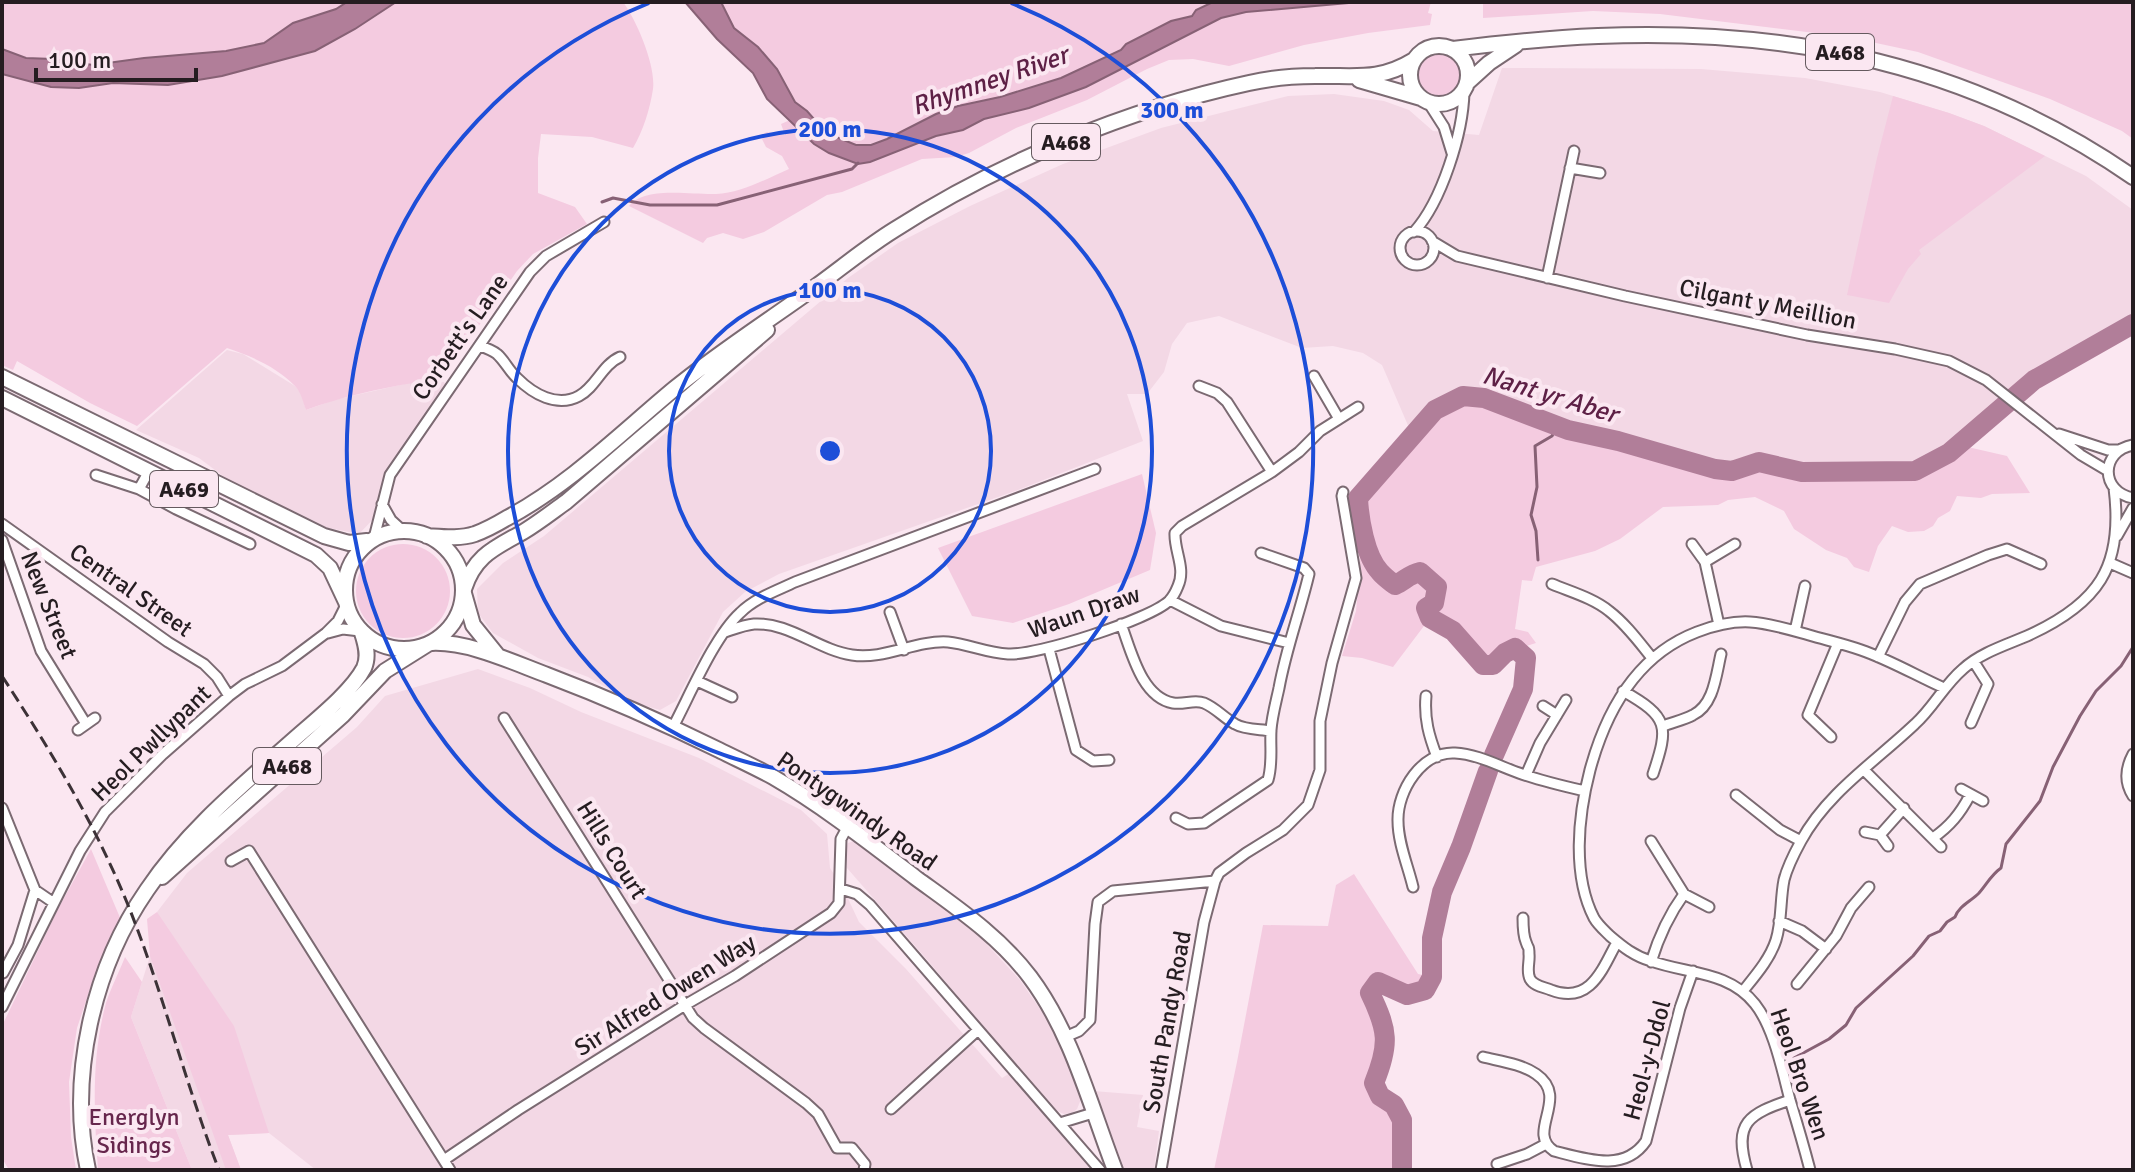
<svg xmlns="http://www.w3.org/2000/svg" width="2135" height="1172" font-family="Signika,sans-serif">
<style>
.built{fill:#f3d8e5}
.green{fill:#f4cbe0}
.water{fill:#b17e99;stroke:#876175;stroke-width:2}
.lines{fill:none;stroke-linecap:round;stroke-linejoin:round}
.stream{stroke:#876175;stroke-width:3}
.river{stroke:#b17e99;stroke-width:20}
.street-casing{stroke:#7b6a72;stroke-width:13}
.secondary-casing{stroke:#7b6a72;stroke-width:18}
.primary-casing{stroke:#7b6a72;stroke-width:18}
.street{stroke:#fff;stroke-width:9}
.secondary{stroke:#fff;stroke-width:14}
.primary{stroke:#fff;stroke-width:14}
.rail{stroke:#3c3237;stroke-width:3;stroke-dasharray:12 6;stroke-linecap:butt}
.ring{fill:none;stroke:#1d4ed8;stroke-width:4}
.labels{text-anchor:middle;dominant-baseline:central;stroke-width:8;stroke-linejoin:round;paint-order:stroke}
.shield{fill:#fbe7f1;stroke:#655a5f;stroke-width:2}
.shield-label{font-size:22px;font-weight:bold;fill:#251d21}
.street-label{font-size:24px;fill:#251d21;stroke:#fbe7f1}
.park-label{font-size:24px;fill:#66264c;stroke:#fbe7f1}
.water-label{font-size:26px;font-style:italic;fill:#5e2046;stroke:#fbe7f1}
.centre{fill:#1d4ed8;stroke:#fbe7f1;stroke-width:4}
.ring-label{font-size:24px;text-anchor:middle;font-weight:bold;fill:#1d4ed8;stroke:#fbe7f1;stroke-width:8;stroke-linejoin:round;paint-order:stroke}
</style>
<rect width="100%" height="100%" fill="#fbe7f1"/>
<path class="built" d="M1502 68 1701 69 1805 78 1880 92 1949 113 1984 126 2086 176 2133 210V324L2034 380 1949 453 1915 471 1802 472 1759 462 1732 471 1715 469 1618 441 1568 430 1484 398 1435 410 1413 437 1382 365 1363 353 1333 346 1302 348 1219 316 1187 323 1172 344 1164 372 1147 394H1127L1143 441 1018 490 779 574 745 592 723 612 676 701 660 710 632 702 588 677 538 658 493 633 478 613 477 589 503 563 544 536 848 278 898 243 970 206 1063 164 1161 128 1288 96 1334 94 1384 101 1409 110 1433 131 1479 135Z
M227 350 243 354 295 386 301 393 306 410 334 400 413 382 416 386 441 380 449 386 409 437 394 461 382 493 378 514 359 534 319 526 227 479 199 458 136 430Z
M478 669 530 688 581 712 699 758 801 810 827 834 830 868 843 888 859 922 906 969 1002 1078 1010 1073 1091 1166 1085 1170H316L269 1133 228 1135 241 1170H192L131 1017 150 956 166 950 157 912 187 873 357 727 385 696Z
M854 841 902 875 979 936 1020 980 1051 1025 1060 1043 1081 1099 1077 1109 1072 1113 1064 1114 1057 1111 1042 1097 929 962 847 868 846 849 848 843Z
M1093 1091 1143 1095 1137 1127 1159 1131 1154 1170H1125Z"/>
<path class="green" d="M2 2H347L336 9 293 23 264 43 226 51 144 58 93 66 53 59 26 58 2 49Z
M396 2H623C637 21 656 66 653 89 650 109 643 131 633 148L592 137 541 134 538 158V193L575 207 587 224 533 254 517 271 441 380 415 386 413 383C377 389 341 397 306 410 303 402 301 392 295 386 277 367 251 356 227 348L137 426 90 403 17 361 13 370 2 365V74L51 87 79 88 113 83 168 85 222 76 315 51 355 29Z
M721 2H1213L1196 10 1192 16 1171 21 1126 44 1121 50 1061 78 1000 97 958 106 936 114 887 139 871 145H856L834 136 821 127 807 111 795 102 777 69 758 47 734 28Z
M1360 2H1431L1428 13 1432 14 1430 25 1368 33 1304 45 1229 66 1193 59 1169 60 1147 69 1087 100 1016 128 969 153 956 157 922 159 842 192 827 195 764 232 743 239 723 233 707 238 703 243 629 206C645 186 692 195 716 194 741 193 766 179 789 169L782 156 766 147 760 135 767 132 785 135 781 124 790 120 814 144 829 153 858 164 870 162 936 136 963 130 984 119 1029 108 1086 87 1221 18 1246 12Z
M1483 2H2133V139L2122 131 2050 99 1918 52 1848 37 1660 14 1593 11 1483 18Z
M1417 76a23 23 0 1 1 46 0a23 23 0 1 1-46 0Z
M1893 96 1949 113 1984 126 2045 156 1919 250 1921 254 1908 269 1889 303 1847 295 1877 158Z
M1463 396 1484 398 1568 430 1618 441 1715 469 1732 471 1759 462 1802 472 1915 471 1949 453 1959 445 2007 456 2030 493 1992 494 1981 498 1957 496 1950 511 1938 518 1933 526 1924 531 1908 532 1892 526 1878 546 1869 572 1854 567 1847 558 1826 550 1794 529 1784 511 1755 497 1728 500 1718 505 1663 507 1620 539 1595 551 1536 567 1532 581 1522 580 1515 629 1528 632 1536 643 1505 653 1493 665H1483L1453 631 1430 618 1393 667 1362 658 1342 656 1356 611 1360 570 1358 498 1435 410Z
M1142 474 1156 533 1150 570 1069 604 1013 623 972 616 938 548Z
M356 591a47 47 0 1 1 94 0a47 47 0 1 1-94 0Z
M91 849 121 920 95 974 77 1028 69 1082 71 1137 76 1170H9L2 1158V1026L58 909Z
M1354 874 1418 974 1432 977 1425 990 1407 995 1378 982 1370 993C1388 1031 1390 1043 1374 1083L1381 1096 1394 1105 1402 1120V1170H1214L1237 1062 1263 925 1328 926 1336 885Z
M157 912 234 1026 269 1133 228 1135 241 1170H226L150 956 147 919Z
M125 957 142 982 131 1017 192 1170H98C94 1114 91 1058 106 1003 111 988 119 972 125 957Z"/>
<path class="water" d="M347 2H396L355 29 315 51 222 76 168 85 113 83 79 88 51 87 2 74V49L26 58 53 59 93 65 144 58 226 51 264 43 293 23 336 9Z
M685 2H721L734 28 758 47 777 69 795 102 807 111 821 127 834 136 856 145H871L887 139 936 114 958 106 1000 97 1061 78 1121 50 1126 44 1171 21 1192 16 1196 10 1213 2H1360L1246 12 1221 18 1086 87 1029 108 984 119 963 130 936 136 870 162 858 164 829 153 814 144 767 99 753 73 717 39Z"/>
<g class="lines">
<path class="stream" d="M602 202 613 198 650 205H717L852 169 858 163
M1538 560 1536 531 1531 515 1537 487 1535 446 1552 436 1557 426
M1794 1058 1829 1039 1846 1025 1856 1008 1913 956 1929 936 1940 931 1947 922 1955 917C1959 906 1970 902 1979 893 1987 884 1991 875 2001 868L2006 844 2040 801 2053 767 2080 716 2096 691 2121 666 2133 647"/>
<path class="river" d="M1494 755 1523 689 1526 658 1515 648 1505 653 1493 665H1483L1453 631 1430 618 1426 608 1434 603 1437 587 1420 572C1410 574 1404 581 1395 585 1390 581 1384 577 1380 572 1365 556 1359 519 1358 498L1435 410 1463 396 1484 398 1568 430 1618 441 1715 469 1732 471 1759 462 1802 472 1915 471 1949 453 2034 380 2133 324
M1402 1170V1120L1394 1105 1380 1096 1374 1083C1390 1044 1388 1030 1370 993L1378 982 1407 995 1425 990 1432 977V938L1442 892 1461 847 1488 771"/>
<g class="street-casing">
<path id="street" d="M1428 102 1444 127 1452 153
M1570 168 1600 173
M1400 248a17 17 0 1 1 34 0a17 17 0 1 1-34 0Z
M1414 232C1442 201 1463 133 1464 92
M1432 241 1457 256 1625 296 1807 335 1895 349 1949 361 1986 380 2081 455 2108 471
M1547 278 1574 151
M480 346C486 348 492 350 497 354 505 361 509 371 517 378 533 394 557 408 579 396 596 387 602 365 620 357
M1314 376 1339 419
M1199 386 1217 393 1227 402 1272 472
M2059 434 2108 450H2118
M2133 445C2100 451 2100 492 2133 498
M149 471 139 489 176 509 250 544
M96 475 139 489
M382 504 391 520 403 531
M2 524 168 642 204 664 217 677 229 696
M2117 536 2133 508
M374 538 390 475 530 272 546 256 604 222
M2 540 41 651 86 724
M1692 544 1705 562 1719 625
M1705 562 1735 544
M2110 563 2133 573
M1552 584C1571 592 1593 598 1609 611 1626 624 1639 642 1652 658
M1170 600 1221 626 1289 643
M890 612 904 650
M1121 624C1131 650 1141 697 1173 703 1184 705 1194 699 1204 703 1216 708 1224 718 1235 724 1245 730 1260 729 1271 731
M1795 631 1805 586
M725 632C734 629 744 625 754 624 789 622 818 650 852 655 885 660 915 640 948 642 968 644 987 653 1008 654 1036 656 1148 620 1169 601 1172 598 1176 591 1178 586 1186 568 1174 551 1175 533L1182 526 1272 472 1299 452 1320 431 1358 407
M328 633 343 629 360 631
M1049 649 1076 750 1093 761 1109 760
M1878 657 1905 602 1920 584 1988 555 2007 549 2041 564
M697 681 732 697
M1623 691C1669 717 1669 726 1653 774
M1426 696C1424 719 1429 736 1437 757
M1543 706 1557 715
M504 718 693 1018 704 1028 806 1103 818 1114 837 1148H852L865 1164 864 1170
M1971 723 1988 684 1974 662
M1663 726C1673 722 1684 720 1693 715 1714 705 1716 675 1721 654
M673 727C690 695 714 637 740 613 755 598 776 591 795 582L1095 469
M78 730 95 718
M1831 737 1808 715 1838 643
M2133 754C2125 769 2124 782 2133 796
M1864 770 1941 847
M1526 775 1540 743 1566 700
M1961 789 1983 801
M1736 795 1780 830 1801 841
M2 808 35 890 54 903
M1176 818 1188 824 1204 823 1268 780C1273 763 1270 747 1271 730 1272 716 1276 702 1279 688 1286 649 1300 612 1309 574L1304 568 1261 553
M1865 832 1880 835 1904 808
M1880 835 1888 846
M1933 838C1950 826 1960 814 1970 795
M1651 841 1684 894 1709 907
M231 861 249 851 450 1170
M1413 887C1408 866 1398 843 1398 821 1397 791 1422 751 1455 753 1477 754 1499 766 1519 773 1541 781 1563 786 1585 791
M841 889 857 894 870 905 1100 1170
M1523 918C1523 926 1523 935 1526 942 1529 951 1529 945 1529 954 1530 962 1526 971 1530 979 1534 986 1544 987 1551 990 1590 1005 1602 970 1617 942
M1779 921 1802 931 1826 949
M1651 962C1659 936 1668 916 1684 894
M3 973 18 945 35 890
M1797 984 1836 936 1851 908 1869 887
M1743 991C1755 976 1770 959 1776 940 1782 921 1780 900 1784 880 1787 868 1795 852 1801 841 1827 793 1876 761 1915 724 1933 708 1944 685 1963 669 1980 653 2006 645 2027 636 2098 604 2124 567 2114 488
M2 1007 80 851 105 812 163 754 229 696 245 684 282 666 326 633 338 621 346 605
M1065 1037 1079 1031 1090 1020 1095 924 1098 902 1113 891 1215 881 1219 873 1246 853 1283 830 1308 805 1320 770V721L1332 663 1356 578 1342 496 1343 492
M1483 1057C1499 1061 1522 1064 1536 1074 1571 1098 1525 1132 1554 1151 1589 1160 1625 1172 1646 1141L1680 1008 1693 971
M891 1109 978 1030
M1060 1123 1093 1113
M444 1160 518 1110 685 1005 735 976 831 913 839 903 841 839 848 826
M1497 1164 1527 1154 1546 1144
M1161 1170 1204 922 1215 881
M1747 1170C1733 1122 1749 1114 1790 1100
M1810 1170C1804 1147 1797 1123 1790 1100 1782 1070 1774 1028 1755 1004 1729 971 1687 974 1651 961 1634 956 1623 947 1610 936 1604 930 1598 925 1594 918 1572 875 1578 816 1590 770 1606 711 1637 655 1697 632 1713 626 1732 621 1750 622 1769 623 1791 630 1809 635 1826 640 1844 644 1861 650 1890 660 1917 676 1944 688"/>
</g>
<g class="secondary-casing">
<path id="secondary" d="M463 590 473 625 498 656
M431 643C468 641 512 662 547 675 605 697 662 722 719 750 737 759 755 767 773 777 823 806 870 843 916 878 957 908 999 936 1030 977 1072 1033 1090 1105 1115 1170"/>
</g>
<g class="primary-casing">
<path id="primary" d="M1410 75a29 29 0 1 1 58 0a29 29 0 1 1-58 0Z
M1453 49C1501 43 1550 38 1598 36 1793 28 1971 65 2133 177
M1359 80 1421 98
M1468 82 1489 63 1516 45
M2 377 324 536 349 543 367 541
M2 398 316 555 330 568 346 602
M345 590a59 59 0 1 1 118 0a59 59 0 1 1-118 0Z
M427 536C443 537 460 539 475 534 486 530 497 524 507 518 569 485 620 434 674 389 718 353 765 323 811 290 839 270 865 248 894 230 998 163 1128 109 1249 83 1271 78 1293 76 1315 76 1354 75 1378 82 1414 60
M464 589C475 555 495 548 523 532 538 523 552 512 566 502L767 330
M162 877 343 715 385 671 428 644
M88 1170C68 1077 93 968 147 890 186 832 239 788 291 742 312 723 351 693 364 668 369 657 366 645 362 633"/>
</g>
<use href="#street" class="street"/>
<use href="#secondary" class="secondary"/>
<use href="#primary" class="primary"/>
<path class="rail" d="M2 676C51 751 94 822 128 905 163 992 185 1083 219 1170"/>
</g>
<g class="ring">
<circle cx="830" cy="451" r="161"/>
<circle cx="830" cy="451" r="322"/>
<path d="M1011 3A483 483 0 1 1 649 3"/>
</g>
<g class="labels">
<g class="shield">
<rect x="1806" y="34" width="68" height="36" rx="6"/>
<rect x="1032" y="124" width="68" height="36" rx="6"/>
<rect x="150" y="471" width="68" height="36" rx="6"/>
<rect x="253" y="748" width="68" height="36" rx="6"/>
</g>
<g class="shield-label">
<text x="1840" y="52">A468</text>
<text x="1066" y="142">A468</text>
<text x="184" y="489">A469</text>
<text x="287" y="766">A468</text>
</g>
<g class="street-label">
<text transform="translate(1768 304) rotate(11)">Cilgant y Meillion</text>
<text transform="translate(460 337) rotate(-55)">Corbett's Lane</text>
<text transform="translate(131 590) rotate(35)">Central Street</text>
<text transform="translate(49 605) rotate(68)">New Street</text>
<text transform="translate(1084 612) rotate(-19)">Waun Draw</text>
<text transform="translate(151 743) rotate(-44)">Heol Pwllypant</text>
<text transform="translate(857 811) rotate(35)">Pontygwindy Road</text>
<text transform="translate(612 850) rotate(58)">Hills Court</text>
<text transform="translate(665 995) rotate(-32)">Sir Alfred Owen Way</text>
<text transform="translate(1167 1022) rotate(-80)">South Pandy Road</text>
<text transform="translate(1647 1060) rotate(-75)">Heol-y-Ddol</text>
<text transform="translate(1800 1074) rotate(71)">Heol Bro Wen</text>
</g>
<g class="park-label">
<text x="134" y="1117">Energlyn<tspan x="134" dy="28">Sidings</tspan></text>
</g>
<g class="water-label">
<text transform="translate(990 81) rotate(-19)">Rhymney River</text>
<text transform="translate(1550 395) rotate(17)">Nant yr Aber</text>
</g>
</g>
<circle cx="830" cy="451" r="12" class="centre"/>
<g class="ring-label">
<text x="1172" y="118">300 m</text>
<text x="830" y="137">200 m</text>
<text x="830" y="298">100 m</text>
</g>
<rect width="2135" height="1172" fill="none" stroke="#251d21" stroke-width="8"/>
<path d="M36 68v12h160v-12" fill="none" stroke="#251d21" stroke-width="4"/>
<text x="48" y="68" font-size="24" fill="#251d21" stroke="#fbe7f1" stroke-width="6" paint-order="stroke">100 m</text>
</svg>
